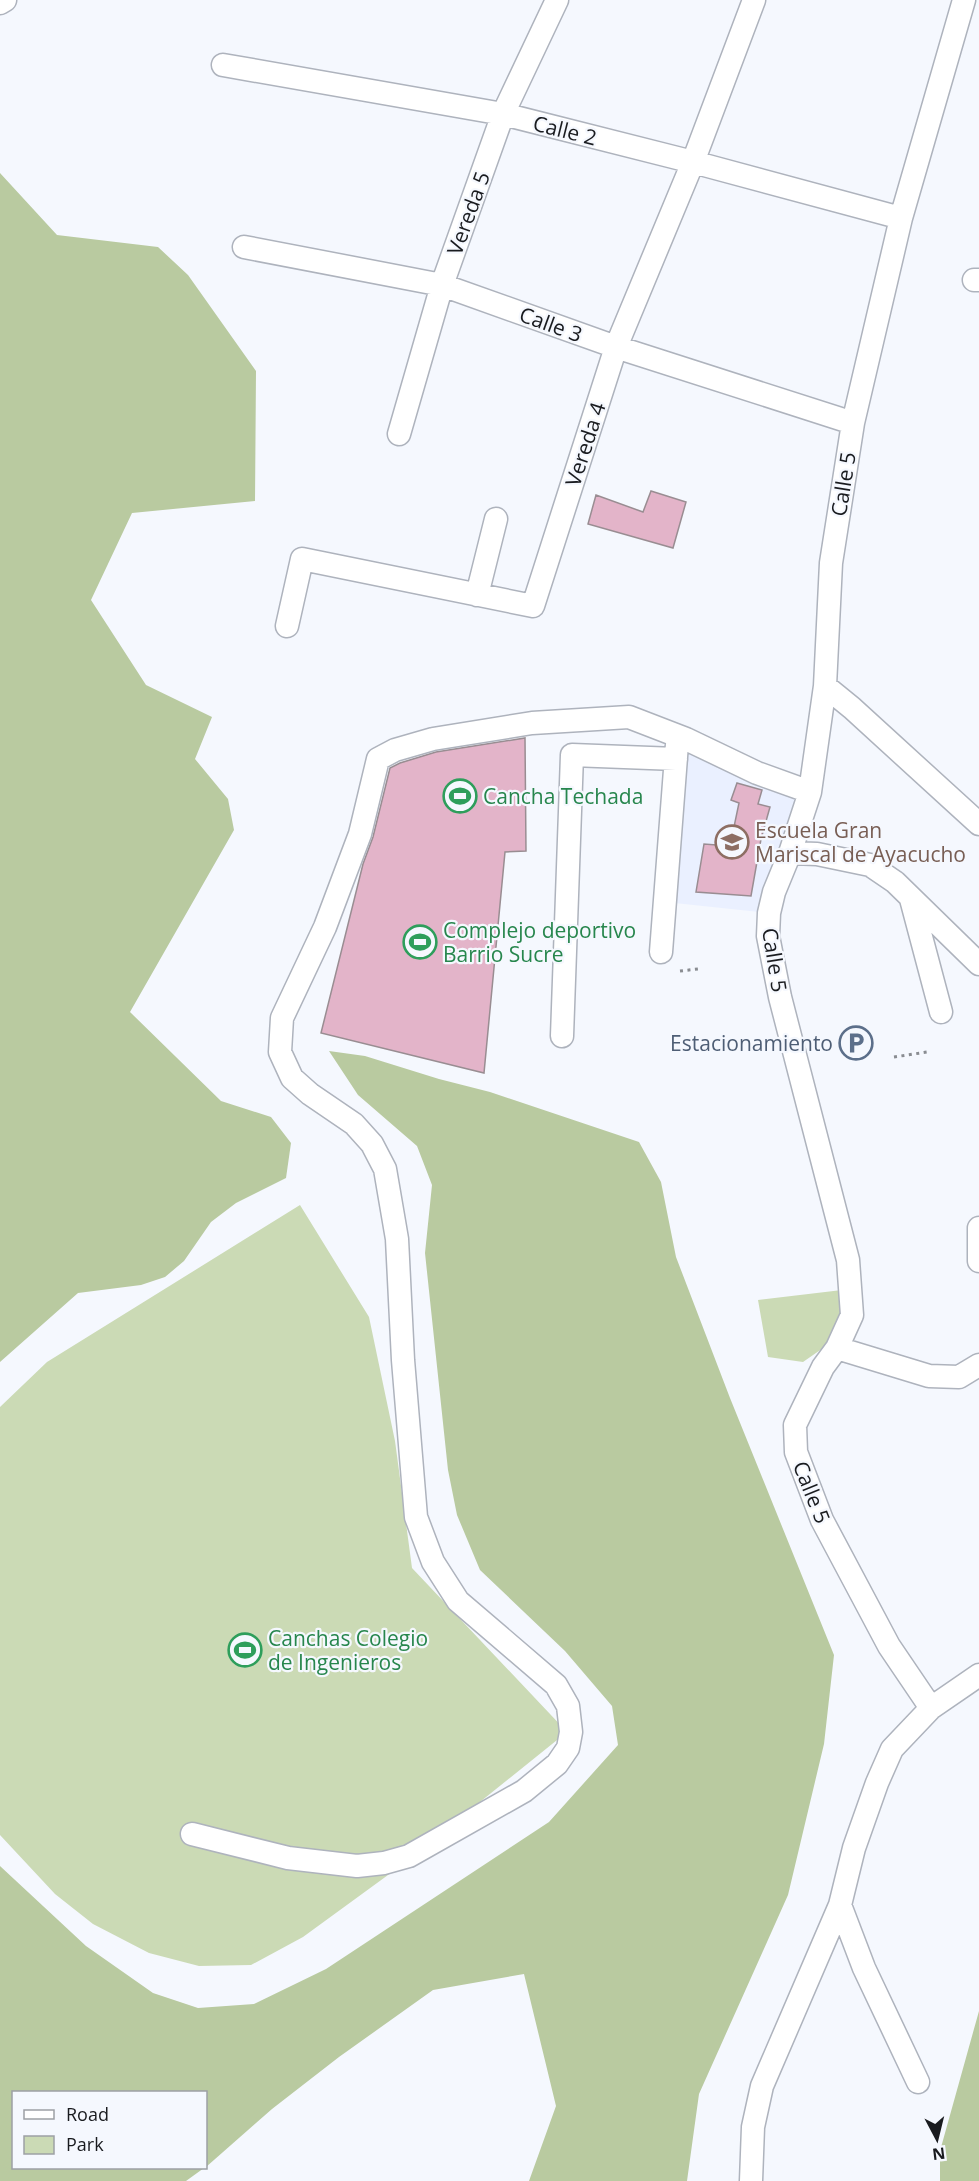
<svg xmlns="http://www.w3.org/2000/svg" width="979" height="2181" font-family="'Open Sans',sans-serif">
<style>
.built{fill:#eaf0ff}
.green{fill:#cbdab5}
.forest{fill:#b9caa0}
.building{fill:#e3b4c9;stroke:#998d92;stroke-width:1.5}
.lines{fill:none;stroke-linecap:round;stroke-linejoin:round}
.minor-casing{stroke:#aeb3bd;stroke-width:25}
.path{stroke:#898c91;stroke-width:3;stroke-dasharray:3 4.5;stroke-linecap:butt}
.minor{stroke:#fff;stroke-width:22}
.labels{text-anchor:middle;dominant-baseline:central;stroke-width:4.5;stroke-linejoin:round;paint-order:stroke}
.street-label{font-size:21px;fill:#191b1f;stroke:#f5f8fe}
.leisure-label{font-size:21px;fill:#27864d;stroke:#f5f8fe;text-anchor:start}
.education-label{font-size:21px;fill:#785e54;stroke:#f5f8fe;text-anchor:start}
.service-label{font-size:21px;fill:#4e5e75;stroke:#f5f8fe;text-anchor:end}
</style>
<rect width="100%" height="100%" fill="#f5f8fe"/>
<path class="built" d="M686 739 810 792 769 913 665 902Z"/>
<path class="green" d="M300 1205 369 1317 395 1441 412 1568 567 1732 399 1867 303 1937 251 1965 199 1966 149 1953 93 1924 55 1894 0 1835V1407L47 1362Z
M842 1290 846 1311 839 1337 803 1362 768 1357 758 1300Z"/>
<path class="forest" d="M0 173 57 235 158 247 188 275 256 371 255 501 132 513 91 600 146 685 212 717 195 759 228 799 234 830 130 1012 221 1101 271 1117 291 1143 286 1178 236 1203 211 1222 184 1261 165 1277 141 1285 78 1293 0 1362Z
M329 1051 365 1056 439 1079 490 1092 639 1142 661 1182 676 1257 730 1398 834 1655 824 1744 788 1895 699 2094 687 2181H529L556 2106 524 1974 433 1990 339 2057 272 2109 206 2167V2092H14V2168H204L186 2181H0V1866L86 1946 153 1993 198 2008 254 2004 326 1969 549 1822 618 1745 612 1706 565 1651 480 1570 457 1515 448 1470 425 1253 432 1185 417 1146 358 1095Z
M979 2011V2181H940V2151Z"/>
<path class="building" d="M651 491 686 502 673 548 588 524 596 495 643 512Z
M525 738 526 851 505 852 484 1073 321 1033 363 864 373 837 390 768 400 763 436 752Z
M737 783 762 790 758 804 770 807 761 839 751 896 696 892 704 844 730 846 739 803 731 800Z"/>
<g class="lines">
<g class="minor-casing">
<path id="minor" d="M0 3 5 0
M223 65 503 114 693 162 901 218
M244 247 442 285 616 347 853 423
M974 280H979
M399 434 442 285 503 114 557 0
M477 595 496 519
M287 626 302 559 533 606 616 347 693 162 754 0
M825 686 852 708 979 824
M790 853 817 854 870 865 895 882 979 964
M911 899 941 1012
M661 952 677 744
M562 1036 572 755 676 759
M979 1228V1261
M837 1348 929 1376 959 1377 979 1365
M931 1708 889 1646 822 1520 796 1452 795 1425 823 1367 837 1348 852 1315 848 1260 780 997 768 936 769 913 774 892 790 853 810 792 825 686 831 563 853 423 901 218 964 0
M192 1834 288 1858 357 1866 384 1863 409 1856 524 1791 557 1764 568 1748 571 1732 568 1706 556 1685 458 1601 433 1562 416 1517 403 1360 397 1239 385 1169 372 1144 354 1124 310 1094 292 1078 280 1052 282 1018 325 927 360 834 378 759 395 750 433 739 532 723 629 717 686 739 757 773 810 792
M840 1905 864 1968 918 2082
M751 2181 753 2127 762 2086 840 1905 854 1848 877 1783 892 1749 931 1708 979 1675"/>
</g>
<path class="path" d="M680 971 698 969
M894 1057 927 1052"/>
<use href="#minor" class="minor"/>
</g>
<defs>
<g id="stadium-ring" transform="scale(1.725)"><circle r="9.5" fill="#f5f8fe" stroke="#2e9e5b" stroke-width="1.5"/><path d="M0-5a6.5 5 0 1 0 0 10a6.5 5 0 1 0 0-10ZM-3.5-1.8h7v3.6h-7Z" fill="#2e9e5b"/></g>
<g id="school-ring" transform="scale(1.725)"><circle r="9.5" fill="#f5f8fe" stroke="#8d6e63" stroke-width="1.5"/><path d="M0-5L7-2L0 1L-7-2ZM-4 1L0 2.5L4 1V4Q0 6-4 4Z" fill="#8d6e63"/></g>
<g id="parking-ring" transform="scale(1.725)"><circle r="9.5" fill="#f5f8fe" stroke="#5c6f8a" stroke-width="1.5"/><path d="M-3.5-5.5H1a3.5 3.5 0 0 1 0 7H-1V5.5H-3.5ZM-1-3.4V-.6H.8a1.4 1.4 0 0 0 0-2.8Z" fill="#5c6f8a"/></g>
</defs>
<g fill-rule="evenodd">
<use href="#stadium-ring" x="460" y="796"/>
<use href="#school-ring" x="732" y="842"/>
<use href="#stadium-ring" x="420" y="942"/>
<use href="#parking-ring" x="856" y="1043"/>
<use href="#stadium-ring" x="245" y="1650"/>
</g>
<g class="labels">
<g class="street-label">
<text transform="translate(565 130) rotate(14)">Calle 2</text>
<text transform="translate(468 213) rotate(-70)">Vereda 5</text>
<text transform="translate(551 324) rotate(20)">Calle 3</text>
<text transform="translate(585 444) rotate(-72)">Vereda 4</text>
<text transform="translate(843 484) rotate(-81)">Calle 5</text>
<text transform="translate(775 960) rotate(81)">Calle 5</text>
<text transform="translate(812 1492) rotate(68)">Calle 5</text>
</g>
<g class="leisure-label">
<text x="483" y="796">Cancha Techada</text>
<text x="443" y="930">Complejo deportivo<tspan x="443" dy="24">Barrio Sucre</tspan></text>
<text x="268" y="1638">Canchas Colegio<tspan x="268" dy="24">de Ingenieros</tspan></text>
</g>
<g class="education-label">
<text x="755" y="830">Escuela Gran<tspan x="755" dy="24">Mariscal de Ayacucho</tspan></text>
</g>
<g class="service-label">
<text x="833" y="1043">Estacionamiento</text>
</g>
</g>
<rect x="12" y="2091" width="195" height="78" fill="#f5f8fe" stroke="#9da0a5" stroke-width="1.5"/>
<rect x="24" y="2110" width="30" height="9" fill="#ffffff" stroke="#9da0a5" stroke-width="1.5"/>
<text x="66" y="2121" font-size="18" fill="#191b1f">Road</text>
<rect x="24" y="2136" width="30" height="18" fill="#cbdab5" stroke="#9da0a5" stroke-width="1.5"/>
<text x="66" y="2151" font-size="18" fill="#191b1f">Park</text>
<g transform="translate(937 2139) rotate(173)" stroke="#f5f8fe" stroke-width="4.5" paint-order="stroke">
<path d="M0-4.5L10 22L0 15L-10 22Z" fill="#191b1f"/>
<text y="-9" font-size="16" font-weight="bold" text-anchor="middle" fill="#191b1f">N</text>
</g>
</svg>
